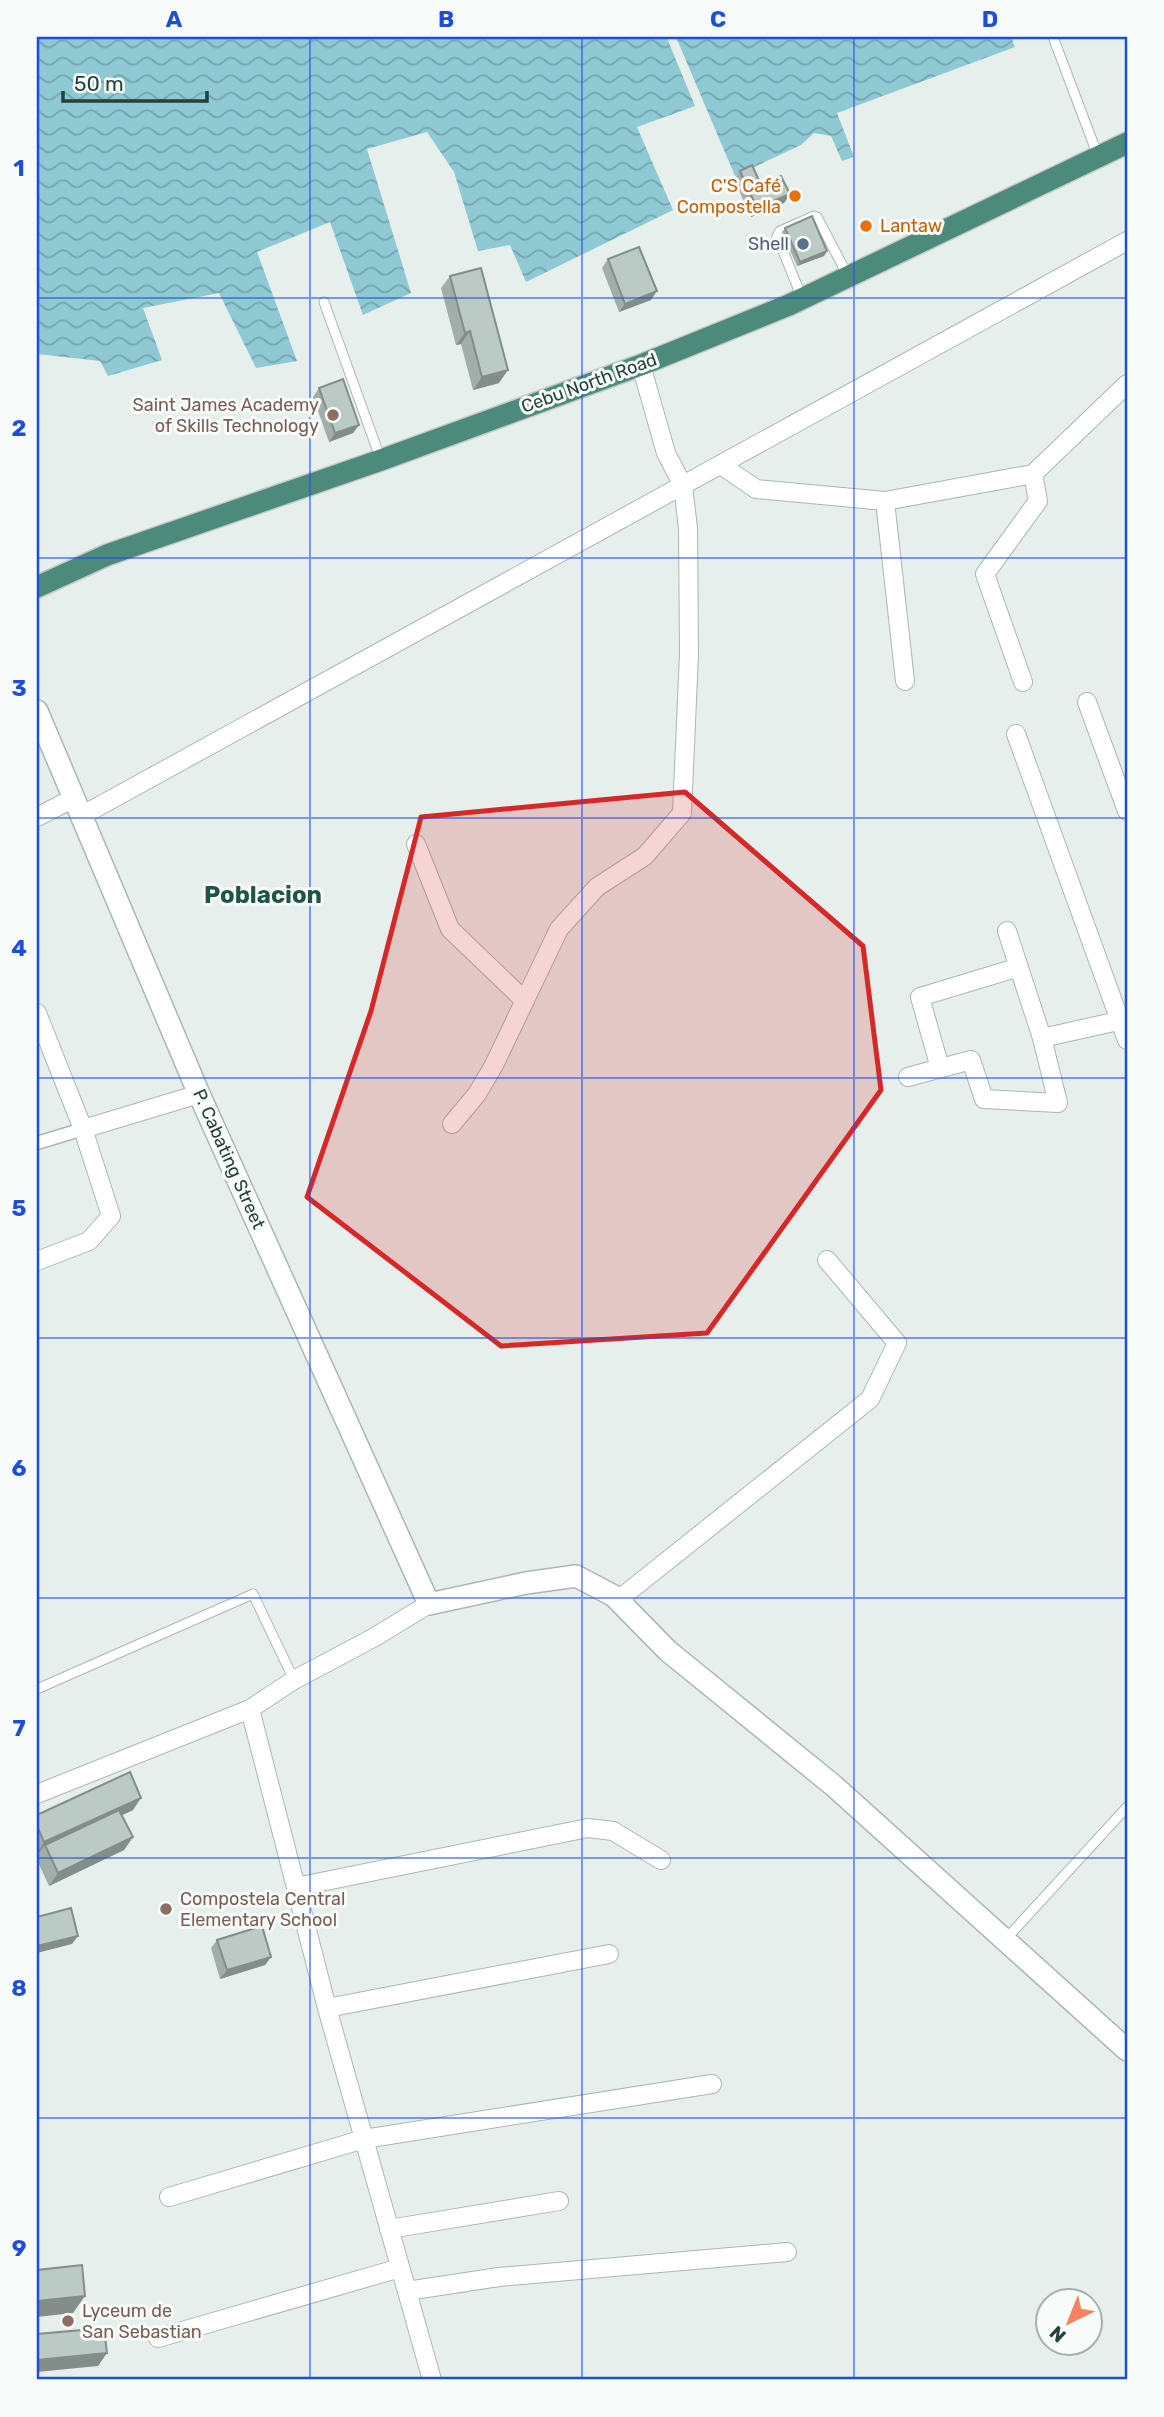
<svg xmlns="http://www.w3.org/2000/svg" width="1164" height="2417" font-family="Rubik,sans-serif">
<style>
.water{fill:url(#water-waves)}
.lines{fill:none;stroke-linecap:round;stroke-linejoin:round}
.service-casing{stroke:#a8b8b2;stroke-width:11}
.pedestrian-casing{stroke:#a8b8b2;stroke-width:15}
.minor-casing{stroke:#a8b8b2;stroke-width:20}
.tertiary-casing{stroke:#a8b8b2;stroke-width:24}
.trunk-casing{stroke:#c2cac8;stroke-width:24}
.service{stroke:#fff;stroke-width:9}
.pedestrian{stroke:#fff;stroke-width:12}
.minor{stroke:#fff;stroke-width:18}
.tertiary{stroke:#fff;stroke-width:21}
.trunk{stroke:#4c8a7c;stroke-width:21}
.wall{fill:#a1aea9}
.shaded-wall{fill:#838d89}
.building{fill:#bbcac4;stroke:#838d89;stroke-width:2}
.marked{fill:#d62828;fill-opacity:0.2;stroke:#d62828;stroke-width:5;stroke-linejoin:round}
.grid{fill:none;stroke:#1d4ed8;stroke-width:2;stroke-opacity:0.55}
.food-dot{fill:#e8710a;stroke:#f7fbf9;stroke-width:2.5}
.service-dot{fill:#5c6f8a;stroke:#f7fbf9;stroke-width:2.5}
.education-dot{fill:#8d6e63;stroke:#f7fbf9;stroke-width:2.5}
.labels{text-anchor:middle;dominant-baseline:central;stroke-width:6;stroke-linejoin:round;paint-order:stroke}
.food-label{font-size:18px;fill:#c56008;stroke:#f7fbf9;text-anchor:end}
.service-label{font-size:18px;fill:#4e5e75;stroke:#f7fbf9;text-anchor:end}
.street-label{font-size:18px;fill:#24423a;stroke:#f7fbf9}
.education-label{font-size:18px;fill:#785e54;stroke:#f7fbf9;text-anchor:start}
.district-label{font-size:24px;font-weight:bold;fill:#1f5548;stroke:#f7fbf9}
.neatline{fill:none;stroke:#1d4ed8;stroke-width:2.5}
.grid-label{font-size:23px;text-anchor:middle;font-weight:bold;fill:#1d4ed8}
</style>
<defs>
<pattern id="water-waves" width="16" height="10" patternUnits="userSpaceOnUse" patternTransform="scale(1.75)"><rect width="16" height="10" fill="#8ec9d4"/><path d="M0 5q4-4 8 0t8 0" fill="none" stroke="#74a5ad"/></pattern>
</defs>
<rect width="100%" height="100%" fill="#e6efeb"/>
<path class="water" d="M37 37H672L667 38 695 106 637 127 673 210 526 282 510 245 478 251 454 172 427 132 367 149 411 293 363 315 330 222 257 252 297 361 256 368 219 293 143 308 162 360 108 376 100 361 37 354Z
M676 37H1011L1015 47 837 113 854 157 842 161 831 136 814 133 801 145 735 176Z"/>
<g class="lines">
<g class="service-casing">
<path id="service" d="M1053 37 1098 156
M802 298 777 236 780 231 814 216 817 217 848 276
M324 302 381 460
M37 1689 253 1594 294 1680
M1005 1940 1127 1807"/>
</g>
<g class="pedestrian-casing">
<path id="pedestrian" d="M37 1143 83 1129"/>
</g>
<g class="minor-casing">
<path id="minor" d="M721 465 756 489 885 501 1033 474 1127 384
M885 501 905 681
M1023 682 985 574 1038 501 1033 474
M1087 702 1127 811
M1016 734 1127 1040
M83 815 1127 241
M37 817 74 798
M416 844 450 929 525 1001
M37 1013 83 1129 111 1216 89 1241 37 1261
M1042 1038 1127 1019
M940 1068 920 997 1019 967
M908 1077 971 1060 984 1099 1058 1103 1042 1038 1007 931
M452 1124 477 1094 494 1065 559 929 597 887 645 856 682 813 689 654 688 528 683 486 666 453 641 365
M83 1129 199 1094
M618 1600 870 1399 897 1343 827 1260
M250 1709 327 2008 432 2380
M37 1794 250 1709 294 1680 373 1638 429 1604
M296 1887 588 1828 613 1831 661 1860
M327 2008 609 1954
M169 2197 364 2139 712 2084
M389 2229 559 2201
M407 2291 499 2277 787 2252
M158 2338 400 2268"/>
</g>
<g class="tertiary-casing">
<path id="tertiary" d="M37 711 199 1094 429 1604 526 1583 576 1576 614 1596 668 1651 834 1786 1127 2050"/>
</g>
<g class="trunk-casing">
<path id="trunk" d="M37 587 107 555 381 460 641 365 789 305 1127 143"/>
</g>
<use href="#service" class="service"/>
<use href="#pedestrian" class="pedestrian"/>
<use href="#minor" class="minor"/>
<use href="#tertiary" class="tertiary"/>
<use href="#trunk" class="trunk"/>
</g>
<path class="wall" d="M740 171 761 185 790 194 784 203 751 217 734 179Z
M785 228 827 251 824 256 797 266 782 232Z
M608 259 651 300 619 312 602 268Z
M450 276 499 383 473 390 461 344 456 345 441 288Z
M319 388 359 425 353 433 329 442 313 397Z
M133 1810 122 1815 133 1837 124 1850 49 1886 37 1860V1857L39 1853 37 1854V1815Z
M217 1940 271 1957 265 1965 220 1979 211 1948Z"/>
<path class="shaded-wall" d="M790 194 784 203 751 217 757 208Z
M827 251 824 256 797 266 800 262Z
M657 291 651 300 619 312 625 304Z
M470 331 461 344 456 345 465 333Z
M508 370 499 383 473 390 482 377Z
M359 425 353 433 329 442 335 433Z
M141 1798 133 1810 47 1850 45 1845 39 1853 37 1854 44 1842Z
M133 1837 124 1850 49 1886 58 1873Z
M78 1936 72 1944 37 1953V1946Z
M271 1957 265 1965 220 1979 227 1970Z
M85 2296 73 2313 37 2317V2301Z
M107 2353 98 2366 37 2372V2360Z"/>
<path class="building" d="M752 165 761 185 781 176 790 194 757 208 740 171Z
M812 216 827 251 800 262 785 228Z
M639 247 657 291 625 304 608 259Z
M481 268 508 370 482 377 470 331 465 333 450 276Z
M343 379 359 425 335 433 319 388Z
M130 1772 141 1798 44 1842 37 1826V1815Z
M119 1810 133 1837 58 1873 45 1845Z
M71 1908 78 1936 37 1946V1917Z
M262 1926 271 1957 227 1970 217 1940Z
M82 2265 85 2296 37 2301V2270Z
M104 2328 107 2353 37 2360V2334Z"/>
<path class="marked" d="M685 792 863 946 881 1090 707 1333 501 1346 307 1197 371 1011 421 817Z"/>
<path class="grid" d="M310 37V2380M582 37V2380M854 37V2380M37 298H1127M37 558H1127M37 818H1127M37 1078H1127M37 1338H1127M37 1598H1127M37 1858H1127M37 2118H1127"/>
<g class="food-dot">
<circle cx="795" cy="196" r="7"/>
<circle cx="866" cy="226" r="7"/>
</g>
<circle class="service-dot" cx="803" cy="244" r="7"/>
<g class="education-dot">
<circle cx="333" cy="415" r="7"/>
<circle cx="166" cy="1909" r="7"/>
<circle cx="68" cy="2321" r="7"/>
</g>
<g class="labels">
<g class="food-label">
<text x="781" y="186">C'S Café<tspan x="781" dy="21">Compostella</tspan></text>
<text x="880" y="226" text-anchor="start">Lantaw</text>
</g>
<g class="service-label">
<text x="789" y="244">Shell</text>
</g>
<g class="street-label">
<text transform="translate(589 383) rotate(-20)">Cebu North Road</text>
<text transform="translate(229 1159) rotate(66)">P. Cabating Street</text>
</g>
<g class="education-label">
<text x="319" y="405" text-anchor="end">Saint James Academy<tspan x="319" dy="21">of Skills Technology</tspan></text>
<text x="180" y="1899">Compostela Central<tspan x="180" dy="21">Elementary School</tspan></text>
<text x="82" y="2311">Lyceum de<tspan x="82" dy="21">San Sebastian</tspan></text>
</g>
<g class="district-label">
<text x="263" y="895">Poblacion</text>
</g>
</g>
<rect width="1164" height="2417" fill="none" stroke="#f7fbf9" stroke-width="77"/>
<g transform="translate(1069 2322) rotate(223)"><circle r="33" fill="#f7fbf9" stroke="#a3b1ad" stroke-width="2"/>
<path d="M0-5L12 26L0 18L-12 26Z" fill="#f4845f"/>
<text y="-10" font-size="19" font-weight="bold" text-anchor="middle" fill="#24423a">N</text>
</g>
<path d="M63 91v10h144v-10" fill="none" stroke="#24423a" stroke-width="3.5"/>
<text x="74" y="91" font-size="21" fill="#24423a" stroke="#f7fbf9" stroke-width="5" paint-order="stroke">50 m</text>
<rect x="38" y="38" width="1088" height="2340" class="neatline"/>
<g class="grid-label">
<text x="174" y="27">A</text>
<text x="446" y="27">B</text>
<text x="718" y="27">C</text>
<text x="990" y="27">D</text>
<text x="19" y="176">1</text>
<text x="19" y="436">2</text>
<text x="19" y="696">3</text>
<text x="19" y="956">4</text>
<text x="19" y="1216">5</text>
<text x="19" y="1476">6</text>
<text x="19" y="1736">7</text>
<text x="19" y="1996">8</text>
<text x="19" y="2256">9</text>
</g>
</svg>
